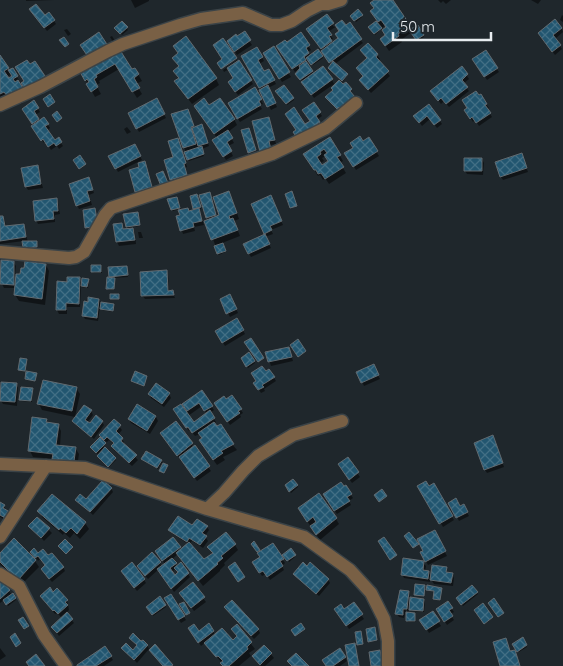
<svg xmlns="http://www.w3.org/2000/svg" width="563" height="666" font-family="Quicksand,sans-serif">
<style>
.shadow{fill:#0007;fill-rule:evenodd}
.building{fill:url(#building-cross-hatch);stroke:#616a70;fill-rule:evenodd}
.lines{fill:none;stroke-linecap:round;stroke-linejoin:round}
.minor-casing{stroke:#3b4347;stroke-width:15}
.minor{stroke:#796045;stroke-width:12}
</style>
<defs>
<pattern id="building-cross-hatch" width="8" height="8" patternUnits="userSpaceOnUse" patternTransform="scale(1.25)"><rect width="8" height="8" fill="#225670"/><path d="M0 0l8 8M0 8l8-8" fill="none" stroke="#426f85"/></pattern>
</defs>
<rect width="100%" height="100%" fill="#1f272c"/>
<path class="shadow" d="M26 0H54L26 1Z
M131 0H149V1L135 8Z
M374 0H391L411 30 417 27 424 37 418 41 412 32 401 40 402 42 389 51 385 45 387 28 385 25 375 35 370 28 378 21Z
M438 0H451L446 4 443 1 441 3Z
M531 0H541L538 4Z
M358 11 362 17 356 22 351 16Z
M33 13 54 21 56 24 47 31Z
M327 15 334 27 342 21 363 43 335 64 347 76 343 81 330 70 329 68 332 65 310 33ZM337 26 340 31V39L332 44 330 40 333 39 328 32Z
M562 15 563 16V22L560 20Z
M122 23 128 30 122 35 117 29Z
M561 28 563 32 555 39 562 49 555 55 541 37Z
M67 29 71 34 68 36 64 30Z
M244 33 252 45 237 55 228 41Z
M301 34 311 50 307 52 310 56 318 50 323 58 313 65 308 59 305 61 314 75 332 80 334 84 314 98 297 74 301 68 295 72 280 50Z
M112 36 117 44 115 45 110 37Z
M368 44 377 55 380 59 378 61 390 76 371 93 360 80 364 77 368 59Z
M257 48 264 61 259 64 264 73 269 70 276 84 268 88 277 107 271 110 243 56Z
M273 48 291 77 282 82 264 53Z
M485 52 499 72 487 80 474 60Z
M111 53 132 71 135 69 142 81 136 84 142 94 137 98 119 69 99 81 100 83 96 85 101 94 95 97 82 73Z
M0 57 9 71 12 69 20 82 18 84 28 99 21 104 18 98 0 110ZM12 74 13 76 8 80 7 77Z
M237 60 253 84 238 95 231 86 235 79 229 69 224 72 223 70Z
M177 64 216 79 219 85 192 104 179 87 180 79 175 71 180 67Z
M462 68 469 79 463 84 469 91 449 107 444 101 441 104 434 95Z
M284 86 294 100 287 105 277 91Z
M254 89 263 104 260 106 262 109 240 122 229 104Z
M156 100 166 118 139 132 129 113Z
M34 102 40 112 35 115 39 122 44 119 50 128 47 130 54 141 58 139 63 146 59 149 57 146 51 150 46 142 44 143 23 109Z
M313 103 322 116 317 120 321 126 300 141 297 130 311 121Z
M486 104 489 108 487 109 492 117 479 126 475 120 473 122 468 114Z
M429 105 442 124 437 128 430 119 422 126 417 119Z
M209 107 234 119 237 125 228 132 234 143 228 146 233 156 226 160 214 140 217 138 199 112Z
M190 114 194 128 203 130 209 146 202 149 204 156 189 161 184 147ZM196 140 201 148 198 149Z
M270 122 276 144 270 145 272 153 263 156Z
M127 127 131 132 127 134 124 129Z
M330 139 343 161 340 163 346 173 329 184 325 178 323 180 320 175 318 176 305 154ZM326 156 329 162 322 167 320 163 324 161 322 158Z
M369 139 379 156 356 170 346 154Z
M178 140 187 167 185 168 188 179 173 183 166 161 174 158Z
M135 146 142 160 118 172 110 156Z
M522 155 528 172 503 180 501 177Z
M482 159 484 163 483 175 467 174 465 171Z
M37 166 43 188 28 190 26 187Z
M146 166 153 190 138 195 136 191 140 168Z
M89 179 94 193 89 195 92 205 79 209 77 205Z
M191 197H197L201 209 198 210 204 225 194 227 195 231 183 234 177 216 181 215 179 209 173 211 172 210 178 200 181 211 189 212 195 211Z
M211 197 217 217 221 216 232 198 239 219 234 221 240 236 222 243 225 252 219 255 206 221 209 220 207 217Z
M56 200 58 203 60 214 55 215V222L38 224 36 220Z
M272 201 283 225 271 230 273 234 265 237 271 248 251 257 244 245 266 235 253 204Z
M138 215 140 226 132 227 135 233 136 244 119 246 117 242 115 225 122 224 124 230 128 229 127 227Z
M0 217H3L5 221 6 228 23 225 28 242 37 244V249H25L24 241 0 244Z
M138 232H141L143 238H139Z
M2 262H13L16 266 15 275 22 276 46 265 49 271 45 305 19 301 15 295 16 288H4L2 284Z
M101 266 102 273H94L93 272Z
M127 268 128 277 113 278 115 280 114 290H108L111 279 110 276Z
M166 271 168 275 169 292 172 291 175 298 145 299 142 295Z
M79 279 82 284 88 280 89 281 88 288 81 287 80 307H67V314H59L57 310 68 283Z
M232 299 238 313 230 317 221 300Z
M99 300 102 306 113 305V312L102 310 100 307 98 321 85 319 83 316 89 303Z
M237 319 245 334 225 346 216 331Z
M289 348 293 361 271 366 267 353Z
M249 354 255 363 248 368 242 358Z
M375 369 380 379 364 386 358 372Z
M269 370 276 381 264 389 265 391 261 393 255 383Z
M16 384 18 388 17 406 3 404 1 401Z
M76 388 80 394 75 417 42 410 39 404Z
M32 389V402L21 401V399Z
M201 391 214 410 210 413 216 422 214 423 237 450 223 457 225 460 217 465 204 447 203 439 200 434 195 436 190 430 189 431 175 410ZM202 406 207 414 193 424 188 416Z
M149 394H169L171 398 164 407 151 398Z
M232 397 243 413 240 415 241 417 230 425 218 407Z
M137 406 156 417 158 421 150 434 131 423 129 419Z
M91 411 93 415 87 423 90 425 102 422 104 425 94 439 76 425 74 421Z
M46 420 48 424 58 425 61 431 60 446 75 448 79 454 77 467 57 464 54 459 33 457 30 451Z
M114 420 122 430 118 435 124 442 123 444 138 460 132 466 114 450 112 446 114 444 109 440 107 442 103 439Z
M176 423 211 471 197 481 163 437Z
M495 441 504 467 487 473 485 470Z
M105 444 103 447 116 460 109 467 93 449Z
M347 458 360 477 352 483 341 468Z
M143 459 161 461 162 462 158 469Z
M293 481 298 487 291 493 286 486Z
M433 485 454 520 443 527 419 486 428 487Z
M345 487 353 498 349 501 351 505 337 514 324 495Z
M111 488 113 492 93 515 77 500 86 501Z
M52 495 85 523 89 529 80 539 74 533 70 538 64 533 63 535 42 517 39 511Z
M0 503 4 506 6 511 10 516 7 521 0 517Z
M450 503 460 507 463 505 469 516 459 521Z
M303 515 336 519 339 524 320 540Z
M37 518 52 533 44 541 30 526Z
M193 527H207L209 530 205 536 208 541 203 548 192 541 189 544 204 561 214 554 209 547 235 545 238 550 224 563 225 565 220 570V571L203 586 178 554 172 559 177 567 188 574 190 577 174 592 159 569 148 579 140 570 160 563 162 567 165 564 158 555 180 547 181 550 188 544 172 533 170 530ZM176 568 179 573 175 576 172 572Z
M434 532 447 556 428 565 422 553 425 551Z
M14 540 35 561 39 567 21 585 0 564V555Z
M254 543 260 553 272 545 285 563 282 566 284 570 270 580 266 574 262 576 254 563 261 558 252 544Z
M290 550 295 557 289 562 284 555Z
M34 555 48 557 63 567 65 571 52 582 44 573 46 566 40 559 38 561Z
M423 563 426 566 425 572H428L432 578 446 568 448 574H452L454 578 453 586 434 584 430 578V582L404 578 402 574Z
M307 568 328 579 330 583 319 596 294 574Z
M124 575 144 580 146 583 137 591Z
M0 580 16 600 8 606 4 600 0 603Z
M193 584 206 602 194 611 183 597Z
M472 587 478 594 463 606 457 599Z
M441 589 440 601 435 599 436 592 428 590Z
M408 592 410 599 424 600 425 602 424 612 411 611 409 607 408 614 415 616V622H408L407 609H406L404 618 399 617 397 614Z
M53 593 67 600 69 610 66 613 74 623 59 636 52 627 62 618 57 613 55 614 41 597Z
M171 596 186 620 181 623 166 599Z
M159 598 166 607 153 616 147 607Z
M447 603 454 612 450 614 454 620 447 625 439 613Z
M354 604 364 619 349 629 336 609 344 610Z
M228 611 258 629 260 633 254 639Z
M433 613 441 626 429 633 421 620Z
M237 626 255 649 249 653 251 656 239 666H224L206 642 201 646 190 628 198 633 213 631 215 635 233 642 238 637 233 629Z
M130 638 147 645 149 649 137 663 123 648 133 652 138 646Z
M522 639 527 647 519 652 514 644Z
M264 646 274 658 265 666H261L254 657Z
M0 648 6 656 0 660Z
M105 648 113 660 104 666H79Z
M340 650 347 661 340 666H327Z"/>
<path class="building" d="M374 0H393L410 25 398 34 399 36 385 46 380 39 385 35 382 30 386 27 381 20 378 22 370 11 374 8 370 3Z
M36 4 45 15 49 12 55 20 44 28 29 9Z
M358 9 363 15 354 21 350 16Z
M327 14 334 23 327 28 332 35 329 36 332 41 321 49 306 29Z
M555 19 562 28 553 35 561 45 552 52 538 33Z
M342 20 346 25 350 22 362 39 329 63 321 51 338 38 335 34 339 31 335 25Z
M122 21 128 27 120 34 114 28Z
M376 21 382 28 374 34 368 27Z
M418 25 424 35 416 40 409 30Z
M245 31 251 40 234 52 227 41 236 34 237 36Z
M99 32 110 49 91 61 80 45Z
M301 32 310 45 306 48 309 53 304 57 306 60 292 69 276 46 285 40 287 42Z
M186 36 217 78 188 99 174 81 179 78 173 71 179 66 172 58 178 53 173 46Z
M64 37 69 44 65 47 59 40Z
M223 38 237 58 221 69 217 63 222 59 213 45Z
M368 43 378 54 376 57 389 71 368 90 359 80 363 76 356 68 367 58 360 50Z
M274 46 290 72 279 79 263 53Z
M118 47 132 69 135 68 139 74 134 78 140 88 132 92 115 64 96 75 97 77 94 79 98 87 91 92 86 84 89 82 87 79 85 81 80 72Z
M257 47 263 57 258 60 264 71 269 69 275 80 259 88 241 56Z
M318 49 323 56 311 65 306 58Z
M486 50 498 68 484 77 472 59Z
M0 55 9 68 4 71 9 78 12 76 8 70 13 68 18 76 13 79 15 82 18 80 26 93 8 97 4 92 0 94Z
M27 60 30 64 35 61 47 79 25 89 21 83 24 81 15 67Z
M239 60 252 80 235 92 228 82 233 78 227 68Z
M306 61 313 71 300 80 295 74 300 68 299 66Z
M333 61 348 74 342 81 328 68Z
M323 66 333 79 311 95 301 82Z
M462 66 468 74 462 80 468 87 446 104 441 98 438 101 430 91Z
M339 80 343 84 346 82 352 89 350 91 355 97 342 110 339 107 337 109 325 97 333 90 331 88Z
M268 85 276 103 267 107 259 90Z
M284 85 294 98 286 104 275 91Z
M255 87 262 99 259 101 261 105 237 119 228 103Z
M476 91 479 95 481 94 487 104 485 105 491 113 476 123 472 117 470 119 464 110 467 108 462 100Z
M50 94 55 102 48 107 43 99Z
M157 98 165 114 136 129 128 113Z
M204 98 209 105 220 98 235 119 214 134 194 106Z
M34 100 39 108 34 111 39 119 32 124 22 109Z
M314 102 321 112 316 116 320 122 297 138 293 132 296 130 285 114 294 107 305 124 310 121 302 110Z
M429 104 441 120 434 125 427 116 419 123 413 116Z
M188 109 194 126 191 127 196 144 183 148 171 114Z
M57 111 62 118 57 122 52 115Z
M44 117 49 124 45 126 55 140 59 137 62 142 56 146 54 143 48 147 43 139 41 141 31 126Z
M269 117 275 140 269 141 271 150 260 152 252 121Z
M202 124 208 143 198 146 192 128Z
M249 128 256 150 248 153 241 130Z
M228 130 233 138 227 142 232 151 223 157 212 140Z
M360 136 363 141 369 137 378 151 353 167 344 153 353 148 350 143Z
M330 137 341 155 337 157 344 167 325 179 321 173 318 174 316 170H314L303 154ZM324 149 327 153 324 155 328 161 322 165 317 157 321 154 320 152Z
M178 138 186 163 184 164 187 175 170 180 164 160 173 157 168 141Z
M135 144 141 156 115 169 108 156Z
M202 146 204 154 187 160 184 152Z
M522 153 527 168 500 177 495 162Z
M80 155 86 164 79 169 73 160Z
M464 158H482V171H464Z
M145 161 152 187 135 192 129 170 139 167 138 163Z
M38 165 41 184 25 187 21 168Z
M163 171 168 183 161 186 156 174Z
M89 177 93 190 87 191 90 201 76 206 69 184Z
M229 191 237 213 229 216 230 219 233 218 238 230 211 240 204 221 219 215 213 197Z
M292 191 297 206 290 208 285 194Z
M210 192 216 215 206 218 199 195Z
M197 194 201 207 193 209 190 196Z
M271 195 282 221 270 226 272 230 264 234 251 204Z
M177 197 180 208 171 210 167 199Z
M57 198 58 211H53L54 219 35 221 33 201Z
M95 208 98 226 85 228 83 210Z
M188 208 189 211 199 208 202 221 193 223 194 227 180 231 176 216 180 215 178 210Z
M138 212 140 225 126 227 123 214Z
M0 216H3L5 226 24 224 26 237 0 241Z
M122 223 123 229 133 228 135 240 116 242 113 224Z
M265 234 270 244 248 254 243 244Z
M22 241H37V247L23 248Z
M223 243 226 251 217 254 214 246Z
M1 260 14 261V285L0 284Z
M25 261 46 264 42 299 14 295 16 274H20L21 268H24Z
M91 265H101V272H91Z
M127 266 128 275 109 277 108 267Z
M167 270 168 291 173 290 174 295 141 296 140 272Z
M67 277H80L79 304 66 303V310H56L57 281 67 282Z
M107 277 115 278 114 289H106Z
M82 278 89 279 87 287 81 286Z
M110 294H119V299H110Z
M230 294 237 309 226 314 220 299Z
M88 297 99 299 97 318 82 316 84 301 88 302Z
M101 302 114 304 113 311 100 309Z
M237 318 244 330 222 343 215 331Z
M251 338 264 358 258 362 244 342Z
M298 339 306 351 298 357 290 345Z
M289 347 292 357 268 362 265 352Z
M249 352 255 361 246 367 241 358Z
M20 358 27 359 25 371 18 370Z
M374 364 379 375 361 383 356 372Z
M262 366 266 371 269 369 275 377 262 385 264 387 258 390 253 383 256 381 251 373Z
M26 371 37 373 35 381 25 379Z
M135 371 147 376 144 386 131 381Z
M43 380 77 387 72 411 37 404Z
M1 382 17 383 15 402 0 401Z
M156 383 170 393 162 404 148 394Z
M21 387 33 388 31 401 19 400Z
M202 390 213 406 204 411 199 403 187 411 182 404Z
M232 395 242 409 238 411 240 413 227 422 214 403 224 396 226 399Z
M137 404 156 416 147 431 128 419Z
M181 404 194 422 210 410 215 418 192 433 188 427 186 428 173 409Z
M84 405 92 410 85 420 90 423 96 415 103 421 91 437 72 421Z
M32 417 47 419 46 422 59 424 56 445 76 447 74 461 52 459 53 454 28 451Z
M114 419 121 425 116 431 123 438 121 441 137 455 129 463 111 446 114 443 107 437 104 440 99 435Z
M176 421 193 443 177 456 160 433Z
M214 422 217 426 221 424 234 444 221 451 223 453 213 460 199 440 202 438 198 433Z
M493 435 503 463 484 470 474 443Z
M100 437 106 443 96 453 90 447Z
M195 445 210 466 194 478 179 457Z
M105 447 116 458 108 467 97 456Z
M146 451 162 460 157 468 141 459Z
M348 457 359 472 349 480 338 464Z
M163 463 168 465 164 473 159 471Z
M293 479 298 485 289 492 285 485Z
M103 480 112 488 90 512 75 500 80 494 86 499Z
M426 481 429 486 434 483 453 516 439 524 417 486Z
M341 482 344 486 346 485 352 494 347 497 350 501 334 511 323 494Z
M382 489 387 496 379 502 374 495Z
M319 493 337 518 316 535 310 526 316 522 313 517 307 522 298 508Z
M52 494 86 522 77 534 71 528 66 533 60 528 59 530 37 511Z
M456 498 460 506 464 504 468 512 456 518 448 503Z
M0 502 5 505 3 508 8 511 5 518 0 515Z
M178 516 192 525 197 519 208 526 202 533 207 536 200 545 189 538 187 542 168 530Z
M37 517 50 528 41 538 28 526Z
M435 530 446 551 425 562 420 552 423 551 417 539Z
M226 532 236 544 221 556 223 558 217 563 218 564 198 581 176 553 189 542 204 559 213 553 207 547Z
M409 532 419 544 413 548 404 536Z
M173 537 181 547 162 561 155 551Z
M384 537 397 555 390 560 378 541Z
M14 538 36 560 18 580 0 562V553Z
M65 539 73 547 66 554 58 546Z
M254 541 260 550 257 552 251 544Z
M273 543 284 559 280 561 283 566 267 577 263 571 259 573 252 562 260 557 257 553Z
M34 548 38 553 43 549 48 555 52 553 64 567 49 579 41 569 45 565 38 556 35 558 30 552Z
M291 548 296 555 287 561 282 555Z
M152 552 161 562 145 576 137 566Z
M172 558 177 563 170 568 175 575 178 572 174 568 181 562 189 573 171 589 157 569Z
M403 558 424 561 423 570 429 571 428 579 401 575Z
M132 562 145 579 134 588 121 571Z
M235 562 245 577 238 582 228 567Z
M303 562 307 566 310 562 329 579 316 594 293 574Z
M432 565 447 567 446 572 453 573 451 583 430 580Z
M0 578 10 590 0 599Z
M193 582 205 597 191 608 179 593Z
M415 584 425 585 424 596 414 595Z
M427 585 442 588 440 600 433 599 434 591 426 590Z
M472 585 478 592 461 605 456 598Z
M50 587 53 592 57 588 68 600 65 602 68 605 58 614 54 610 53 611 40 596Z
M400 590 409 591 407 609H403V615L395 614Z
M13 593 16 598 6 605 3 600Z
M171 594 185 616 178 620 164 598Z
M160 596 166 605 152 615 146 607Z
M410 597 424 599 423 611 409 610Z
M494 598 504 613 498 617 488 603Z
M232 600 259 629 251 636 224 607Z
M448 601 453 608 449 610 453 616 444 622 436 609Z
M184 602 190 613 186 615 179 604Z
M354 602 363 614 346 626 334 609 341 604 344 609Z
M483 603 493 617 484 624 474 610Z
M433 611 440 621 426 630 419 620Z
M67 612 73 619 57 633 51 627Z
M406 612 415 613V621H406Z
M23 617 29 626 24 629 18 620Z
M209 623 214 631 198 643 188 628 194 624 199 631Z
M301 623 305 629 295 636 291 630Z
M237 624 252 642 247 647 248 649 229 666H223L220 663 223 661 218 656 216 657 204 643 222 628 233 640 237 636 231 629Z
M375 627 377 640 368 642 366 629Z
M361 631 363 644 357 645 355 632Z
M15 633 21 643 16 647 10 637Z
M133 633 141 641 143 640 148 645 134 660 121 648 126 643 133 650 137 645 129 638Z
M523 637 527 645 517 652 512 644Z
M506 638 510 651 515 650 520 666H500L493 642Z
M355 643 359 666H349L345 645Z
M155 644 173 665 171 666H163L149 650Z
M264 645 272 653 260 665 252 656Z
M105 646 112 656 96 666H77V665Z
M340 648 346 657 333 666H326L322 660Z
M380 650 383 666H371L369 652Z
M296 653 309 666H292L287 661Z
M36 654 45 666H29L26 662Z"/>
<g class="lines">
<g class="minor-casing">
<path id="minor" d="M0 105 40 87 108 51 123 44 180 25 201 19 243 13 271 25H281L292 21 307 11 321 4H328L341 0
M0 252 69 258 76 257 84 252 105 215 111 208 272 154 326 128 356 103
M0 464 85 468 207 509 304 537 350 570 371 593 384 619 388 641V666
M207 509 224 493 243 471 258 456 293 435 342 421
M0 537 46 466
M0 574 19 586 44 635 66 666"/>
</g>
<use href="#minor" class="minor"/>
</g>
<path d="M393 32v8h98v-8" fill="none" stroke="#e8edf0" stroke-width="2.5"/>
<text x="400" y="32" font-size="15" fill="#e8edf0" stroke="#1f272c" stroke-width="4" paint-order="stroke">50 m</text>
</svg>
